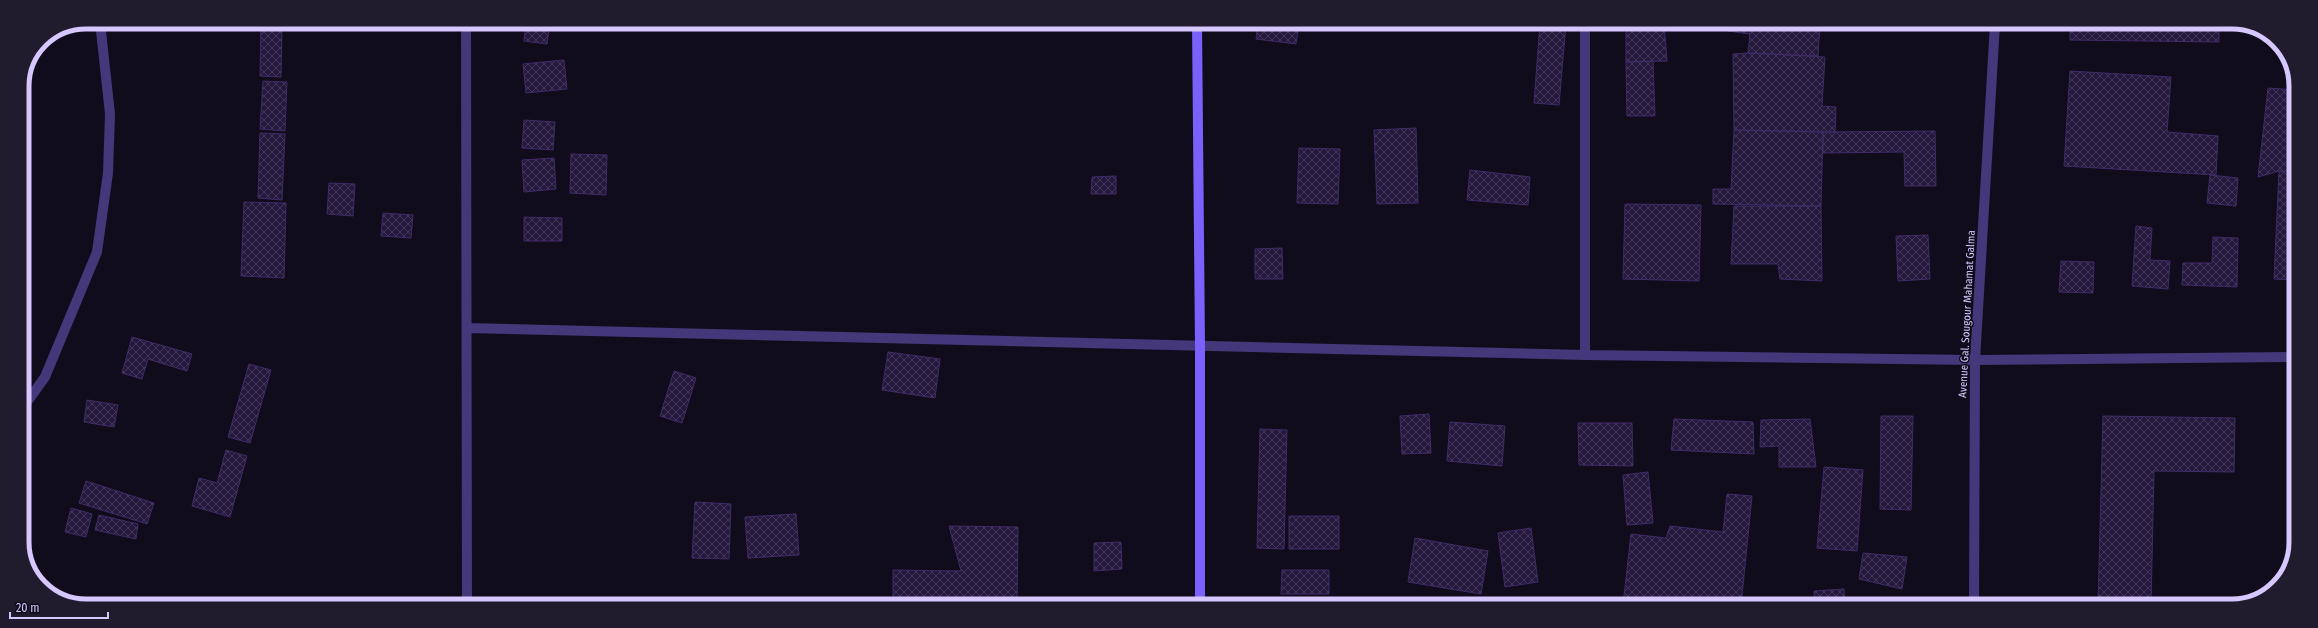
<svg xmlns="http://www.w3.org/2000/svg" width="2318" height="628" font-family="'Fira Sans Condensed',sans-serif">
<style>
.building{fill:url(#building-cross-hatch);stroke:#402b68}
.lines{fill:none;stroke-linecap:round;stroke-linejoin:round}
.minor{stroke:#44377a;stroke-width:10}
.secondary{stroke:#7b61fc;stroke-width:10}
.labels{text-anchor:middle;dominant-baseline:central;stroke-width:3;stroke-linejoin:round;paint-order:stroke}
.street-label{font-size:11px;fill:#d6c8fe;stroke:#110c1c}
.rim{fill:none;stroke:#d6c8fe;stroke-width:5}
</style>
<defs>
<pattern id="building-cross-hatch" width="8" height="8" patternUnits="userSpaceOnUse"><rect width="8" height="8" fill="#25183d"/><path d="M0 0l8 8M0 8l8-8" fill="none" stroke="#44385a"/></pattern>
</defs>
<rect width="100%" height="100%" fill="#110c1c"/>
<path class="building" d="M526 22H550L547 44 524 41Z
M730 23H768V25L730 24Z
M1258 23H1299L1296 44 1256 39Z
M1540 23H1566L1559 105 1534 103Z
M1626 24H1664L1667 61 1626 62Z
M1721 24H1820L1818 56 1748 53 1750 34 1721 30Z
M2070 24H2219V42L2070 40Z
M261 25 282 26 281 77 260 76Z
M1748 53 1825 57 1822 106 1836 107 1835 132 1734 130 1733 54Z
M564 60 567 89 526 93 523 64Z
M1653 61 1655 116H1627L1626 62Z
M2070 71 2171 77 2167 132 2218 136 2216 175 2064 166Z
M263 81 287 82 285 131 260 129Z
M2268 88 2296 90 2295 172 2279 171 2258 177Z
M524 120 555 122 553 150 522 148Z
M1416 128 1418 203 1377 204 1374 130Z
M1734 130 1823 132 1821 206 1713 204V189H1731Z
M1935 131 1936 186H1905L1904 152 1823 153V132Z
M260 133 285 134 282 200 258 198Z
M1299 148 1340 149 1338 204 1297 203Z
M571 154 607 155 606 195 570 193Z
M554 158 556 189 524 192 522 160Z
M1470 170 1530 177 1528 205 1467 200Z
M2279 171 2295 172V280L2274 279Z
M2210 175 2238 178 2236 206 2207 203Z
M1116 176V194H1091L1092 177Z
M329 183 355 184 353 216 327 214Z
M244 202 286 203 284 278 241 276Z
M1625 204 1701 205 1699 281 1623 279Z
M1734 206H1821L1822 281 1780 279 1778 264H1731Z
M383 213 413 215 411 238 381 236Z
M524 217 562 218V241H524Z
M2136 226 2152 228 2150 260 2170 261 2168 289 2132 286Z
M1928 235 1930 279 1898 281 1896 236Z
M2213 237 2238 238 2237 287 2182 285 2183 263H2212Z
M1282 248 1283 279H1255V249Z
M2061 261 2094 262 2093 293 2059 292Z
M132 337 192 354 187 371 148 359 142 379 122 373Z
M888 352 940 359 935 398 882 390Z
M249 364 271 370 250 443 228 437Z
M674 371 696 378 682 423 660 416Z
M87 400 118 405 114 427 84 422Z
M1429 414 1431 453 1402 454 1400 416Z
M1881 416H1913L1911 510 1880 509Z
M2103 416 2235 418 2234 472 2154 471 2151 606H2098Z
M1674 419 1753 422 1754 454 1671 450Z
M1810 419 1816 467H1779V446L1760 447 1761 420Z
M1450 422 1505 426 1502 466 1447 461Z
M1578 423H1632L1633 466 1579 465Z
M1260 429 1287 430 1284 549 1257 548Z
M226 450 247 456 230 517 192 506 199 478 217 483Z
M1824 467 1863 470 1857 551 1817 548Z
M1648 472 1653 523 1627 525 1623 475Z
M86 481 154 503 147 524 79 503Z
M1727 494 1752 496 1741 606 1623 605 1631 534 1666 538 1670 526 1723 532Z
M695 502 731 504 729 559 692 558Z
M71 508 92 514 86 537 65 532Z
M796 514 799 555 748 558 745 517Z
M99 515 138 524 136 539 95 530Z
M1289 516H1339V549H1289Z
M949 526 1018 527 1017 605H893V570L961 571Z
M1531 528 1538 582 1505 587 1498 533Z
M1415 538 1488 551 1481 594 1408 582Z
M1121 542 1122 569 1094 571V543Z
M1863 553 1907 557 1902 589 1859 579Z
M1282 570H1329V594H1281Z
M1844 589 1845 604 1899 600 1900 606H1815L1814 591Z
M1624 598 1623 605H1547V601Z
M1262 602 1338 605H1261Z"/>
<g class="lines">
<path class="minor" d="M466 22 467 604
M1585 23V355
M467 328 1585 355 1975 360 2295 357
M22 409 45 377 97 252 108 173 110 114 100 22
M1974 606 1975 360 1995 24"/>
<path class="secondary" d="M1197 23 1200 346V605"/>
</g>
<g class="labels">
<g class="street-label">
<text transform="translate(1967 314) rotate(-87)">Avenue Gal. Sougour Mahamat Galma</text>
</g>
</g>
<path d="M0 0H2318V628H0ZM86 29H2232A57 57 0 0 1 2289 86V542A57 57 0 0 1 2232 599H86A57 57 0 0 1 29 542V86A57 57 0 0 1 86 29Z" fill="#211b2e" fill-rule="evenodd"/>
<path class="rim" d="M86 29H2232A57 57 0 0 1 2289 86V542A57 57 0 0 1 2232 599H86A57 57 0 0 1 29 542V86A57 57 0 0 1 86 29Z"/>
<path d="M10 612v6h98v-6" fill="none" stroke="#d6c8fe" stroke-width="2"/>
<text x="16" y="612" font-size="12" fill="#d6c8fe" stroke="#110c1c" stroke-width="3" paint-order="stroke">20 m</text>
</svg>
